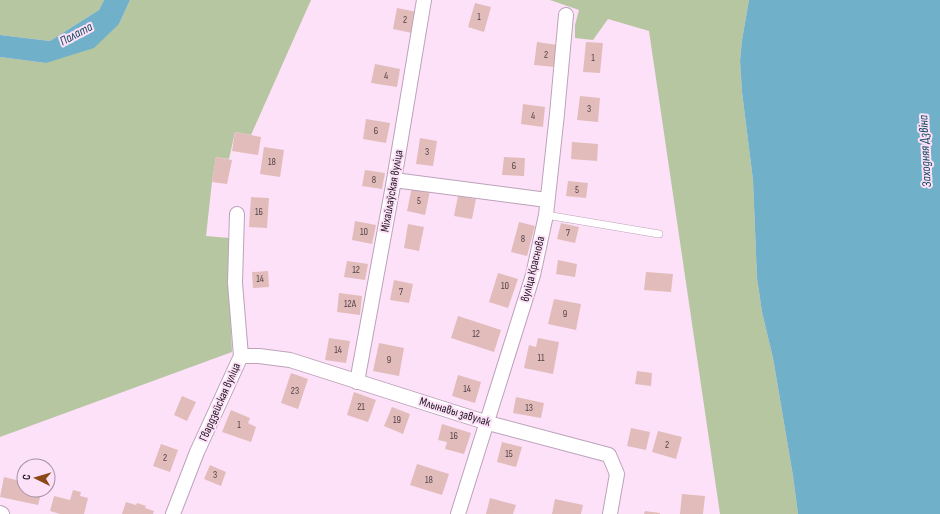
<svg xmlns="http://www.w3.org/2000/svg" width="940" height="514" font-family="'Sofia Sans Condensed',sans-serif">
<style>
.green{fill:#b6c6a1}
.water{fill:#70b0c9}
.building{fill:#e2bcba}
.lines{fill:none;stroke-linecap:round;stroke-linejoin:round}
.service-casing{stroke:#bca2b9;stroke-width:8}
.minor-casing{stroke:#bca2b9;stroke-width:16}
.service{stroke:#fff;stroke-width:7}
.minor{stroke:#fff;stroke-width:14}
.labels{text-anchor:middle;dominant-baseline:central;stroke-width:4;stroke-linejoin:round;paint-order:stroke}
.number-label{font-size:10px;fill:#504046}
.street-label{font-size:12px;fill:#20171f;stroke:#fde1f9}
.water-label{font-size:13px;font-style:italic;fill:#144a5d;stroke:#fde1f9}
</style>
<rect width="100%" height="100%" fill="#fde1f9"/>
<path class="green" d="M0 0H104L99 10 50 41 0 35Z
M130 0H311L251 135 235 132 229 159 216 157 212 182 206 236 229 238V284L232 352 0 437V57L46 63 119 24Z
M550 0H749L742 40 740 61 742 92 753 180 757 278 762 312 773 358 793 476 798 514H720L649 31 608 19 593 40 575 38V25L579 10Z"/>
<path class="water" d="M104 0H130L119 24 94 48 46 63 0 57V35L50 41 99 10Z
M749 0H940V514H798L793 476 773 358 762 312 757 278 753 180 742 92 740 61 742 40Z"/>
<path class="building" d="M475 3 491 7 484 32 468 27Z
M397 8 417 12 412 33 393 29Z
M537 42 558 45 555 67 534 65Z
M586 42 603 43 600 73 583 72Z
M375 64 400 69 397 87 371 83Z
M580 96 600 98 598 122 577 120Z
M523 104 545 107 543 127 521 124Z
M366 119 390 123 386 143 363 139Z
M235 132 261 137 258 155 232 151Z
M420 138 437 141 433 166 416 164Z
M572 142 598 144 597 161 571 159Z
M264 147 284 150 280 177 260 174Z
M216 157 232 160 227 184 212 182Z
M504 157 525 158 524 176 502 175Z
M365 170 385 173 382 189 362 186Z
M568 181 588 183 586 198 566 196Z
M412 187 430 191 425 215 407 211Z
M458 196 476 199 472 219 454 216Z
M251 197 269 198 267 228 249 227Z
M355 221 376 225 372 244 352 240Z
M519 222 535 226 527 256 511 252Z
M561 223 579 227 575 243 557 239Z
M408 224 424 227 419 251 404 248Z
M558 260 577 264 575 277 556 274Z
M347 261 368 264 365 280 344 277Z
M268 271 269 287 253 288 252 272Z
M646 272 673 274 671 292 644 290Z
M498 273 518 279 508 308 489 302Z
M394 280 413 284 409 303 390 300Z
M339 293 362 296 360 315 337 312Z
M554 299 581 304 576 330 548 324Z
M458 316 501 330 494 352 451 338Z
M329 338 350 341 346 363 325 360Z
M538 338 559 342 553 374 524 368 529 345 536 347Z
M379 343 404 348 399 376 373 371Z
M637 371 652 373 651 386 635 384Z
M291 373 308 379 298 409 281 403Z
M458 375 481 382 475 403 452 396Z
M354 392 376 400 368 422 347 415Z
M182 396 196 402 187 421 174 415Z
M516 397 544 403 541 418 513 413Z
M392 407 410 414 403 434 384 426Z
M231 410 250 418 248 423 256 427 251 442 222 432Z
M442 424 471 433 464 454 445 449 447 442 438 440Z
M631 428 650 432 646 450 627 446Z
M658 431 682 437 676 459 652 452Z
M502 442 522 447 516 467 497 462Z
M161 444 178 450 170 472 153 466Z
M417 464 449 474 442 495 410 485Z
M210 465 226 472 221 486 204 479Z
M4 477 24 482V490H42L38 505 0 497Z
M73 490 81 492 80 496 88 498 84 514H60L50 511 54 496 70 500Z
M682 494 705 496 703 514H680Z
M490 498 516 505 513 514H486Z
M555 499 583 505 581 514H552Z
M126 502 136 505 137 503 146 506 145 508 154 511 153 514H122Z
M645 511 660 513V514H644Z"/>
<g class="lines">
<g class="service-casing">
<path id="service" d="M546 215 659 234"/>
</g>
<g class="minor-casing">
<path id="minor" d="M394 180 547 200
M241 356H259L290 360 488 423 609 455 617 474 610 514
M357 382 394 180 424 0
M0 513 2 514
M173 514 197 452 241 356 235 283 237 214
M458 514 533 275 546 215 557 114 566 15"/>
</g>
<use href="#service" class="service"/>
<use href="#minor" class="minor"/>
</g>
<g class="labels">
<g class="number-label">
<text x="479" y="17">1</text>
<text x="405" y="20">2</text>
<text x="546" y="55">2</text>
<text x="593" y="58">1</text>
<text x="386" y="76">4</text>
<text x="589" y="109">3</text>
<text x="533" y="116">4</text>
<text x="376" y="131">6</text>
<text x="427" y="152">3</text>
<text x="272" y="162">18</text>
<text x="514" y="166">6</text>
<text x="374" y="180">8</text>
<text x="577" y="190">5</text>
<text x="419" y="201">5</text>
<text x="259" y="212">16</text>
<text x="364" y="232">10</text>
<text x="568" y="233">7</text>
<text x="523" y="239">8</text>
<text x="356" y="270">12</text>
<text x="260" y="279">14</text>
<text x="505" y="286">10</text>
<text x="401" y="292">7</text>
<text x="350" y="304">12А</text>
<text x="565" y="314">9</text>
<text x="476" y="334">12</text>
<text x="338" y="350">14</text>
<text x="541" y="358">11</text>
<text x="389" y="360">9</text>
<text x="467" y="389">14</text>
<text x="295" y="391">23</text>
<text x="361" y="407">21</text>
<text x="529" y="408">13</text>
<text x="397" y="420">19</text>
<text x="239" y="425">1</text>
<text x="454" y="436">16</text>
<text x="667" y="445">2</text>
<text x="509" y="454">15</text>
<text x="165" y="458">2</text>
<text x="215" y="475">3</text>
<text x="429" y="480">18</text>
</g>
<g class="street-label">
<text transform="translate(392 191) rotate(-80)">Міхайлаўская вуліца</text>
<text transform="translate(533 269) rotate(-76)">вуліца Краснова</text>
<text transform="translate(220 402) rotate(-66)">Гвардзейская вуліца</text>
<text transform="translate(455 412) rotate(17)">Млынавы завулак</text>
</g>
<g class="water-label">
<text transform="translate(76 34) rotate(-28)">Палата</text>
<text transform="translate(925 151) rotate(-93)">Заходняя Дзвіна</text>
</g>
</g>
<g transform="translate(36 478) rotate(275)"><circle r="19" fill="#fde1f9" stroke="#a590a2"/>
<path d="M0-3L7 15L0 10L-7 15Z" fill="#8b4916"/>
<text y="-6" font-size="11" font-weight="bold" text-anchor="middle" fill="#20171f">С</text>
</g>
</svg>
